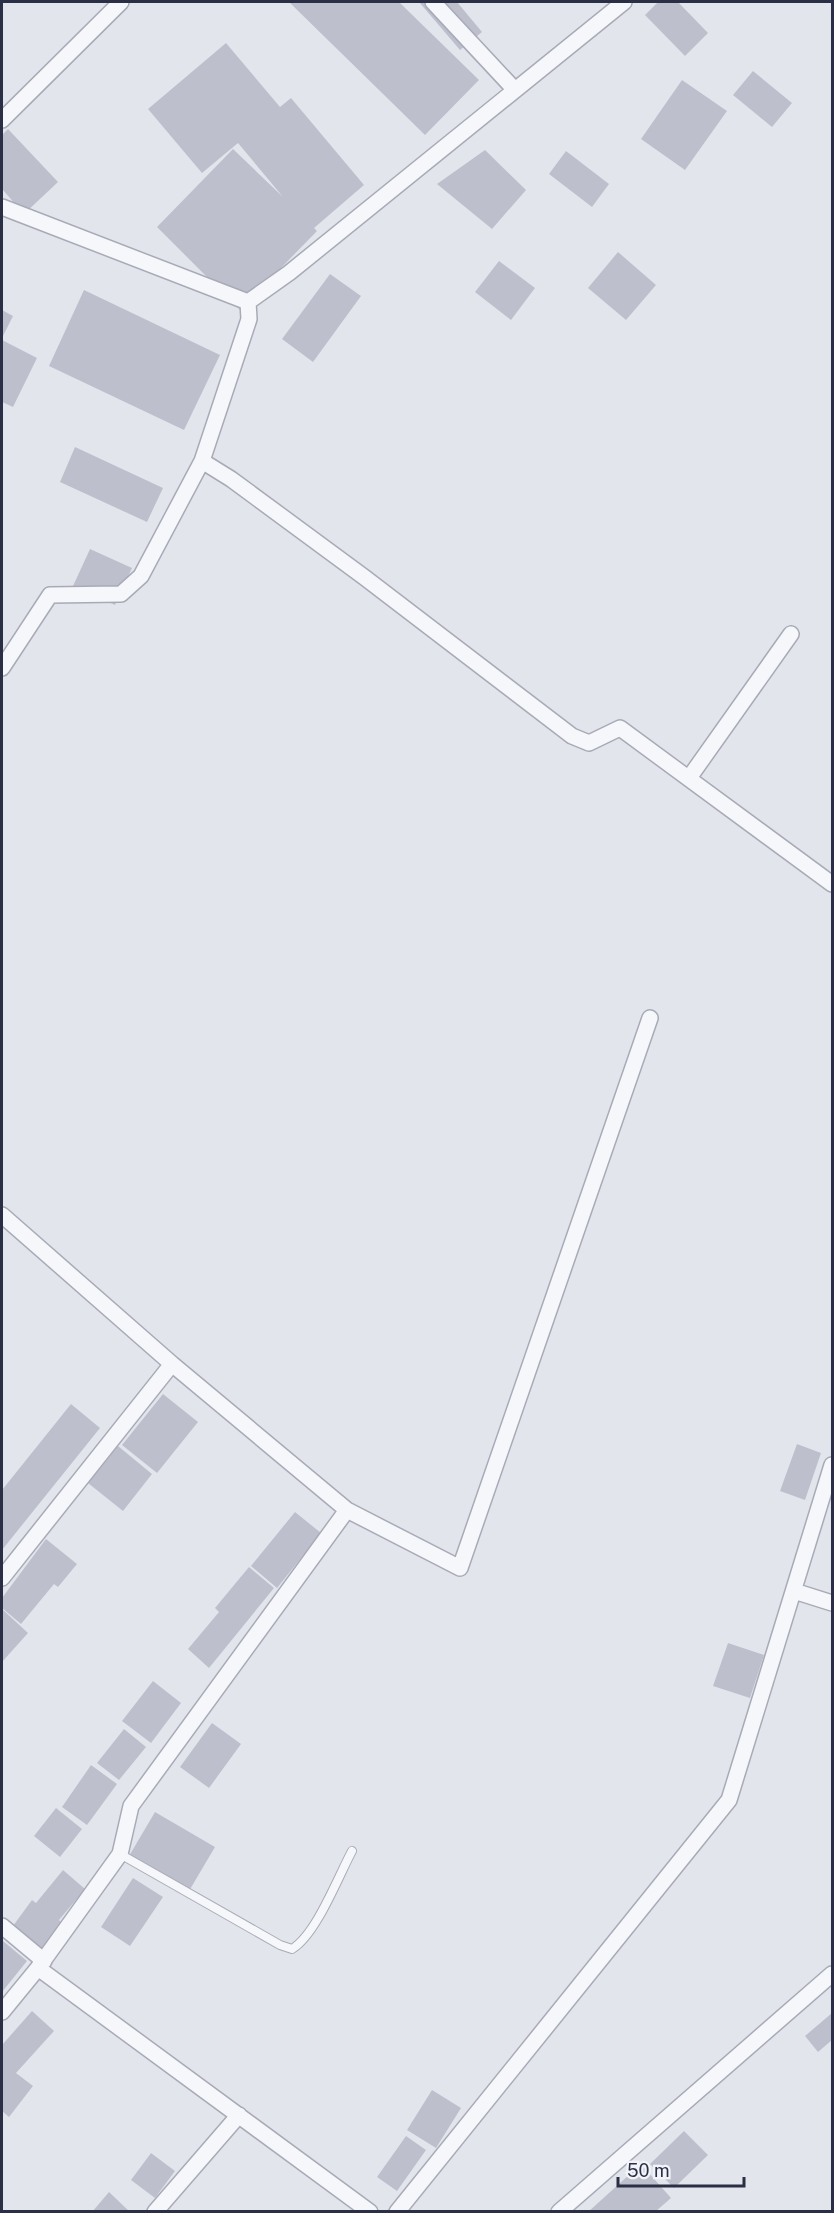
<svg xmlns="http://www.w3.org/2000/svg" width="834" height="2213" font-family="'Public Sans',sans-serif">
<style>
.building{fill:#bdc0cc}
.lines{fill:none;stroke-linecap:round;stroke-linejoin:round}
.lane-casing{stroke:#a8abb7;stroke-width:10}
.street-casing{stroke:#a8abb7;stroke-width:18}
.lane{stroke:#f6f7fa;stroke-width:8}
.street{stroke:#f6f7fa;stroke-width:15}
</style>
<rect width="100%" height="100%" fill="#e3e5ec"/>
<path class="building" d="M289 2H399L479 80 425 135Z
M419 2H457L482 32 460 50Z
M658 2H678L708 33 685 56 645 15Z
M226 43 280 107 291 98 364 185 314 228 317 231 240 310 157 227 233 149 283 197 238 143 202 173 148 109Z
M753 71 792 103 772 127 733 95Z
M682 80 727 111 685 170 641 139Z
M8 129 58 182 24 214 2 189V135Z
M485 150 526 190 492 229 437 184Z
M566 151 609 184 592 207 549 174Z
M618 252 656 285 626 320 588 288Z
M499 261 535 288 511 320 475 292Z
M330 274 361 296 313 362 282 339Z
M84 290 220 355 184 430 49 366Z
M2 310 13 316 2 338Z
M2 340 37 358 13 407 2 402Z
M75 447 163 488 147 522 60 482Z
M90 549 132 568 115 605 73 586Z
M163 1394 198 1422 157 1473 122 1445Z
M71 1404 100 1428 2 1550V1490Z
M797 1444 821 1453 805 1500 780 1491Z
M118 1446 152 1474 123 1511 88 1483Z
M295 1512 321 1533 277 1588 251 1566Z
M46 1539 77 1564 58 1587 54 1584 21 1624 2 1608V1598Z
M249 1567 274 1588 209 1668 188 1649 219 1612 215 1608Z
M2 1609 28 1633 2 1662Z
M728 1643 764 1655 750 1698 713 1686Z
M153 1681 181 1703 151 1743 122 1721Z
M212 1723 241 1744 209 1788 180 1767Z
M124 1729 146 1747 119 1780 97 1763Z
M91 1765 117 1784 87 1825 62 1807Z
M56 1808 82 1829 60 1857 34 1836Z
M155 1812 215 1847 189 1891 129 1856Z
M63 1870 85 1889 59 1920 63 1924 41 1954 10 1930 32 1900 36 1903Z
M133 1878 163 1897 130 1946 101 1927Z
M3 1941 27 1961 2 1992V1944Z
M32 2011 54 2031 16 2073 33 2086 9 2117 2 2111V2045Z
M832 2013V2040L818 2052 805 2036Z
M432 2090 461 2108 436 2148 407 2130Z
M684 2131 708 2155 674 2188 650 2164Z
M406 2136 426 2150 397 2191 377 2177Z
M151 2153 175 2171 155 2198 131 2180Z
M641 2164 671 2198 655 2212H588Z
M109 2192 130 2212H92Z"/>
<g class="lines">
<g class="lane-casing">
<path id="lane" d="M120 1854 280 1945 292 1949C316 1935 338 1877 352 1851"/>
</g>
<g class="street-casing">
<path id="street" d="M433 2 515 90
M2 120 121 2
M2 207 248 302 289 273 624 2
M202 461 231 479 364 577 572 736 589 743 620 728 832 884
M2 668 50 595 121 594 141 576 202 461 249 319 248 302
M689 778 791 634
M2 1215 172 1364 347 1510 460 1568 650 1018
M2 1578 172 1364
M794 1591 832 1603
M2 1926 44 1961
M38 1968 370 2212
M2 2012 38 1968 120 1854 131 1806 347 1510
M155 2212 239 2115
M397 2212 729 1800 832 1465
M559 2212 832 1974"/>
</g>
<use href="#lane" class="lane"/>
<use href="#street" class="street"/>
</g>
<rect width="834" height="2213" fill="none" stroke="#2a2f45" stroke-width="6"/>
<path d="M618 2177v9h126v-9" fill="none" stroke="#2a2f45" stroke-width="3"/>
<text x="627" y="2177" font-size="18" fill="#2a2f45" stroke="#f3f4f9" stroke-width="4.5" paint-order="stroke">50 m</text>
</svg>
